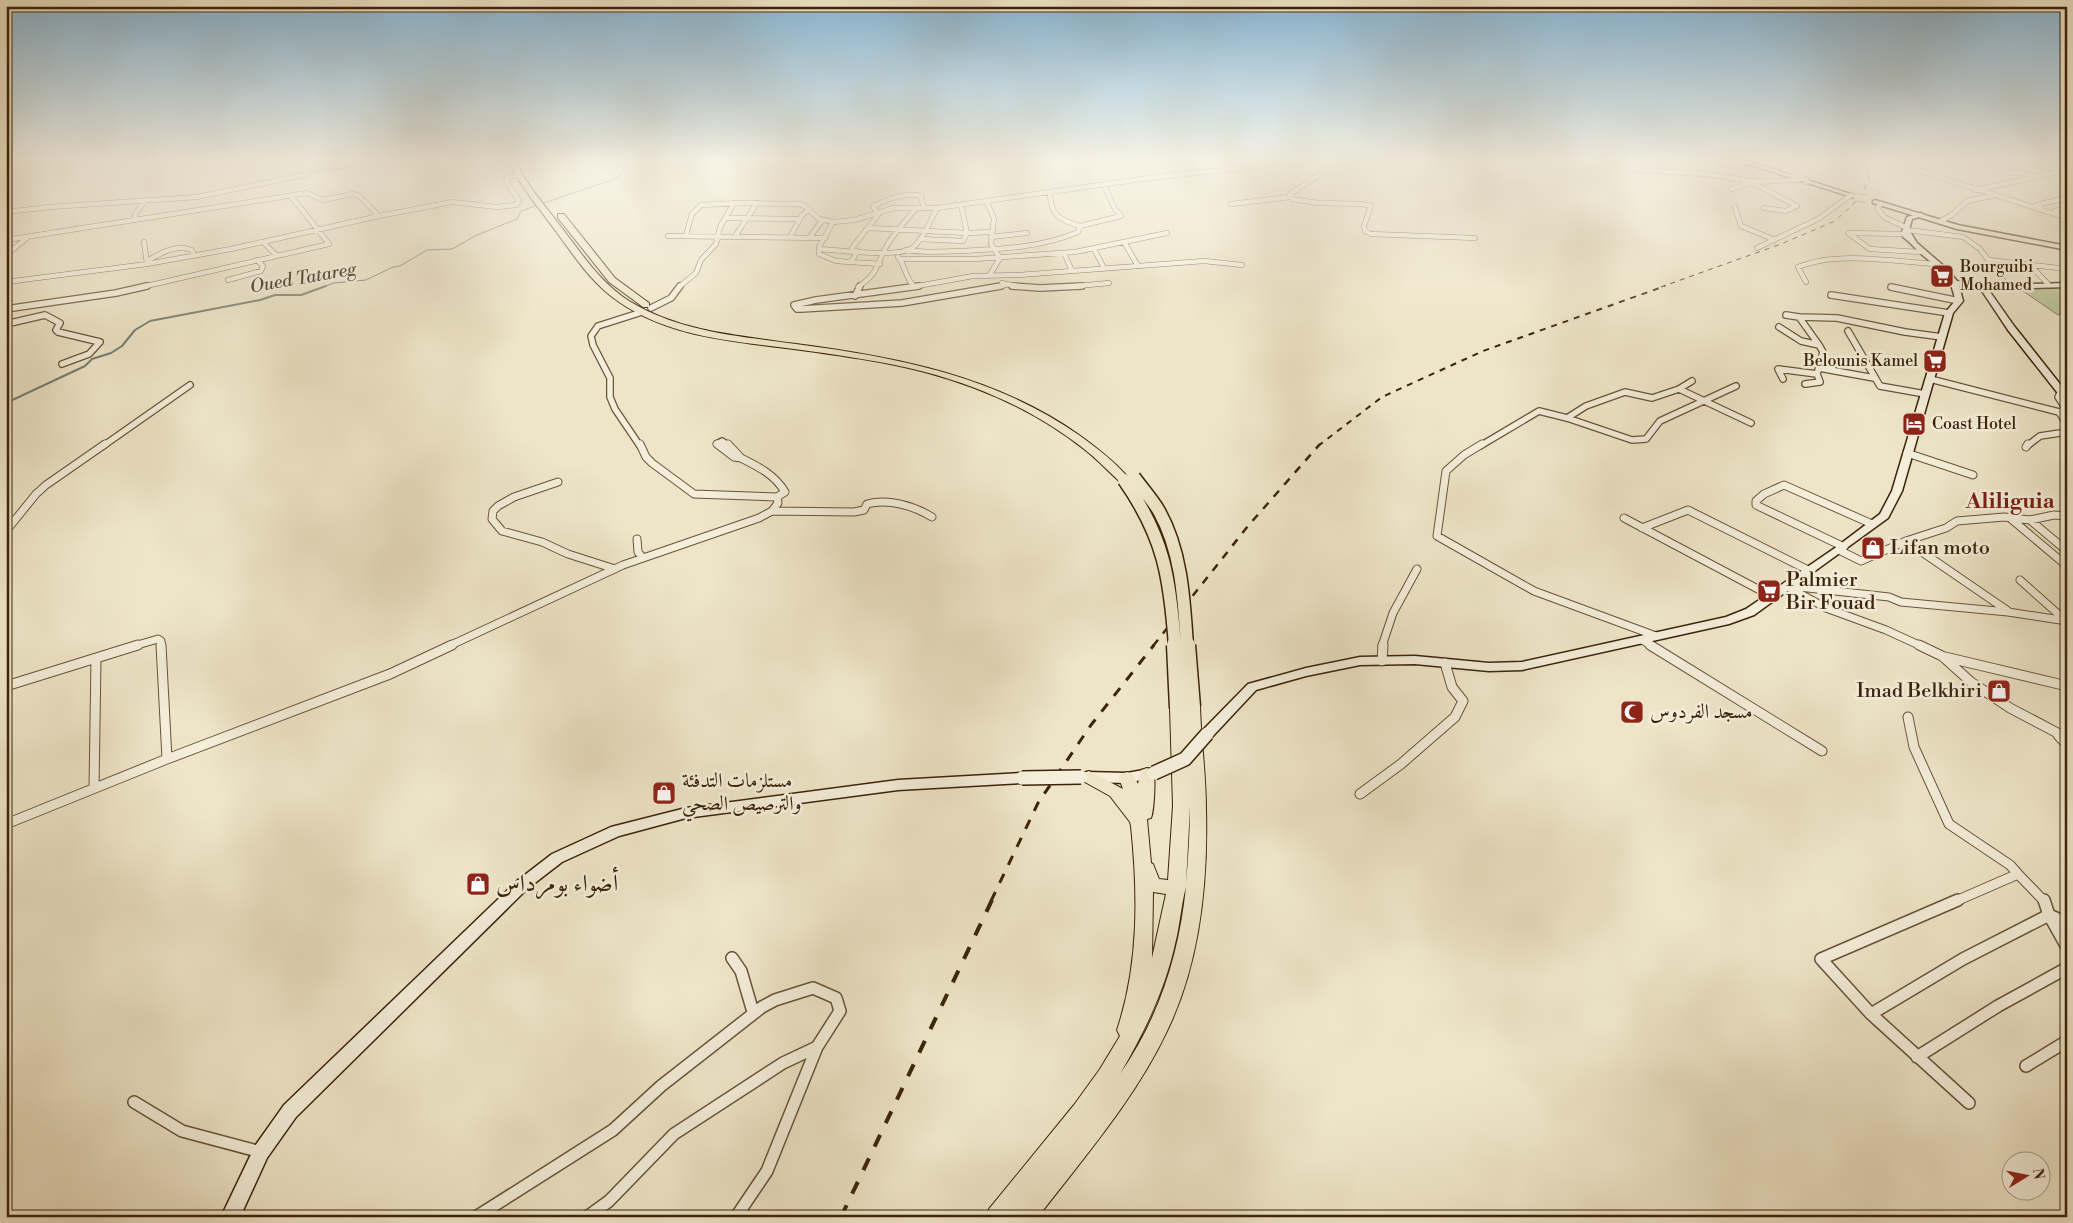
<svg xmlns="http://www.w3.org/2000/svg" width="2073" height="1223" font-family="'Libre Bodoni',Amiri,serif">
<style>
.green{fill:#b9c596;stroke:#7a7450}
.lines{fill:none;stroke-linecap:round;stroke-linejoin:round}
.stream-far1{stroke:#758076;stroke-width:1}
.stream{stroke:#758076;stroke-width:2}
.street-far4-casing{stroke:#685439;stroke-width:5.5}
.street-far3-casing{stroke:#685439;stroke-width:8}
.street-far2-casing{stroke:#685439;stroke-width:9}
.street-far1-casing{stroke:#685439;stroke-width:11}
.street-casing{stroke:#685439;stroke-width:14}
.secondary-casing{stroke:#3b2409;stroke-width:3}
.primary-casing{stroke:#3b2409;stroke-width:3}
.highway-casing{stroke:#3b2409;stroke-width:2}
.street-far4{stroke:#f4eedb;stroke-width:4.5}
.street-far3{stroke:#f4eedb;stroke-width:5.5}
.street-far2{stroke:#f4eedb;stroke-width:7}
.street-far1{stroke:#f4eedb;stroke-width:9}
.street{stroke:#f4eedb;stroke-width:11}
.secondary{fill:#f4eedb;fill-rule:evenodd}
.primary{fill:#eee5c8;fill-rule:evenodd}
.highway{fill:#eee5c8;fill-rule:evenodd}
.rail-far4{stroke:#3b2409;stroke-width:1;stroke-dasharray:5 5;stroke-linecap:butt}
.rail-far3{stroke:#3b2409;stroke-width:2;stroke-dasharray:6 6;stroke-linecap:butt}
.rail-far2{stroke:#3b2409;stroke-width:2.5;stroke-dasharray:8 8;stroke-linecap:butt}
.rail-far1{stroke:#3b2409;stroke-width:3;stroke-dasharray:10 10;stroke-linecap:butt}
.rail{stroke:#3b2409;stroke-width:4;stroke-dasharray:13 13;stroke-linecap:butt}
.secondary-bridge-casing{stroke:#3b2409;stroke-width:16;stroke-linecap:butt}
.primary-bridge-casing{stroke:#3b2409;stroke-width:8;stroke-linecap:butt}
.highway-bridge-far1-casing{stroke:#3b2409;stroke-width:15;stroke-linecap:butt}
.highway-bridge-casing{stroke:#3b2409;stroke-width:19;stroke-linecap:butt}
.secondary-bridge{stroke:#f4eedb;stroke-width:13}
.primary-bridge{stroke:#eee5c8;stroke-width:7}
.highway-bridge-far1{stroke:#eee5c8;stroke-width:12}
.highway-bridge{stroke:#eee5c8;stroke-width:16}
.labels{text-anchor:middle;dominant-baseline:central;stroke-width:5;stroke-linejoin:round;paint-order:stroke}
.far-poi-label{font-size:16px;fill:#3b2409;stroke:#f4eedb;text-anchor:start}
.far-water-label{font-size:18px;font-style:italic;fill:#58523f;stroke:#f4eedb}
.poi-label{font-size:20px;fill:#3b2409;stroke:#f4eedb;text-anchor:start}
.quarter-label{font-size:22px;font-weight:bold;fill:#7a1f14;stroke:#f4eedb}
.near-poi-label{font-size:24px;fill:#3b2409;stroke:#f4eedb;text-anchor:start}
</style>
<rect width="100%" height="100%" fill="#eee5c8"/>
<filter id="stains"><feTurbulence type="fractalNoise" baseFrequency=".004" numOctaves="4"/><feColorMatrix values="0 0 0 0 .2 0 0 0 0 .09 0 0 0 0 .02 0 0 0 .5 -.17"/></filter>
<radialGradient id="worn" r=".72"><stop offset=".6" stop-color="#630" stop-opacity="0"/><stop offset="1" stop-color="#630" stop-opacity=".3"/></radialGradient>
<path class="green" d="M316 161H354L363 165 315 173 313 170H309Z
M2067 286V305L2062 306 2065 312 2058 315 2017 287Z"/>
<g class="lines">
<path class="stream-far1" d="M323 287 334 283 366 280 393 267 400 266 427 250 452 249 477 235 517 219 521 211 617 178 623 171 625 161"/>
<path class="stream" d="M6 403 85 366 92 359 111 353 122 346 135 330 150 321 260 300 275 295H301L326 286"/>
<g class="street-far4-casing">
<path id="street-far4" d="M1322 161 1323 172 1290 194 1292 199 1318 203 1363 204 1371 206 1364 226 1365 231 1371 234 1475 238
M1684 161H1693
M1712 161 1723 164 1742 162
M1770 161 1807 180 1806 182
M1889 161 2067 218
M1944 161H1952
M1970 161 2008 173 2018 172 2033 176
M1996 161 2002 163 2010 161
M2025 161 2057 170
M1637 170 1706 174 1758 182
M1753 183 1797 206 1786 211 1764 208
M1731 189 1752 182 1798 180
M1976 190 2067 170
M1050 192C1050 215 1059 220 1080 226
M987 202 994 219 991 244 1000 258 989 276
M1231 204 1290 197
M1881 204 1877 208 1884 217 1907 228
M2040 206 2036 205 2067 198
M1735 207 1741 226 1775 240
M2055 211 2067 208
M6 212 50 207 197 197 308 174
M379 216 452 202 497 207 516 205 519 201 506 181 507 178 519 174
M726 218 799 219
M134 220 136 213 144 202
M1941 221 1952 215 1967 201 1991 196
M833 222 819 247V254L836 261 880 264
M869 228 967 233 992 232
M1907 230 1963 237 1980 249 2008 287
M1905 234 1848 233 1870 249 1920 252
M686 235 692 214 701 205 738 203 798 204 805 206 819 219 833 222 854 220 894 208H937L1156 177 1265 166 1277 161
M736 235 757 203
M668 236 825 238
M790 237 802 215 809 210
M991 237 1027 233
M809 238 822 221
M920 239 963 241 967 233 961 205
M6 240 307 193 323 200 352 194 358 195 379 216 231 249 147 264 6 282
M144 242 147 264
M263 242 277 256
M1124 242 1138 266
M1757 248 1818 219 1851 195
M819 249C838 250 899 258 912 248 924 239 930 220 937 208
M1094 249 1104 268
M906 250C924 253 942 252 960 251 1001 249 1040 248 1078 232L1080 226 1121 216 1115 209 1104 185
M1064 253 1072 271
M6 255 28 237
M898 257C906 267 904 275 914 287
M900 259H975L1075 252 1167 233
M1989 260 2067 269
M147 261C161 253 175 244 192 250L194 256
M848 262 852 261 857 251 852 250V248L878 215 873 206C889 199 904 192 921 196L924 208
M2030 265 2048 284
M228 280 261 271 263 266 257 260
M1806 282 1798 267C1836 251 1892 261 1933 264
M1002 283 1021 287
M142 287 329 244 291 196
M679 287 696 273 701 260 716 244 720 227 734 203
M858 287C879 272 874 270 885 249 892 235 906 221 916 208
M912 287 973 276 1019 275 1204 261 1242 265
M994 287 1006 285
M1067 287 1109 283"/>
</g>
<g class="street-far3-casing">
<path id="street-far3" d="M919 286 816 300 794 305 797 309H801L902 303 1001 286
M1012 286 1040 288 1082 286
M1891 287 1959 301
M1831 295 1949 313
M855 296 860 286
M651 308 671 298 680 286
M6 309 116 293 147 286
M1786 315 1799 317 1819 345
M1799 317 1837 318 1905 332 1942 337
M6 324 45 315 60 323 56 330 58 332 100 342 89 354 62 364
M1779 327 1801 341 1819 345 1823 352 1817 374 1820 382 1805 384
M1848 331 1880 386 1925 394
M1819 368 1874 378
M1783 379 1778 369 1817 374
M1930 379 2059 412 2066 409 2058 397 2061 391
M1679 389 1751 423
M2059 412 2067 425
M1567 418 1586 406 1625 392 1652 398 1679 389 1692 381
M103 446 190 385
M640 446 615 409 610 397V378L593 345 591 336 598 326 642 312
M719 446 717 444 722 441 729 446
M1480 446 1539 411 1567 418 1632 440 1646 439 1660 421 1736 386
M2027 446 2040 436 2067 432"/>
</g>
<g class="street-far2-casing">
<path id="street-far2" d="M717 444 734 457 741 458 728 444
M1482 444 1464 455 1446 471 1437 536 1534 591 1656 636
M2026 447 2028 444
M1907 453 1973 475
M741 458C759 467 775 475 785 492L777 497
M558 482 514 497 498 506 493 511 492 519 502 531 542 542 568 554 615 569
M772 511 854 512 864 510 867 504C888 498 914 506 932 517
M1624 518 1771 596
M2010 518 2067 566
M2030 520 2067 551
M1642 528 1688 510 1808 570
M6 531 36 494 46 485 105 444
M637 539 638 552 643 558
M1906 541 2008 611
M1844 547 1756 505V501L1764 494 1784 485 1872 524
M1839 550 1861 561 1906 541 1946 528 1957 521 2004 517 2030 520 2054 515 2067 516
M2020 580 2066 621
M1786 586 1826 608 1886 630 1921 646
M1790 586 1889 597 1901 602 2008 612 2067 621
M1642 640 1652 646
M134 646 158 639 161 641V646
M449 646 623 565 759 518 772 511 778 503 777 497 694 494 652 463 646 457 640 444
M1382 646 1393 613 1417 569"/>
</g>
<g class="street-far1-casing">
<path id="street-far1" d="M161 645 167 759
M1650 645 1822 751
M1919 645 1942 656 1971 682 2010 708 2067 738
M1945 657 2067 686
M1382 661 1383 645
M6 686 138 645
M1908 717 1914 747 1949 824 2010 865 2018 874
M2058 735 2067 745
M94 788 96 659
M1360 794 1401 764 1455 717 1463 701 1452 687 1445 663
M6 824 167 759 390 674 452 645
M1956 901 2018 874 2044 901"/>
</g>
<g class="street-casing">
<path id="street" d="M1958 900 1821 959 1871 1014 1969 1103
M2044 900 2049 915 2067 947
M732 958 741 971 753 1012
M1871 1014 1963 959 2049 915 2067 923
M1917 1057 1998 1006 2067 968
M2026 1066 2067 1041
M134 1102 182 1131 261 1152
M476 1217 613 1130 661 1086 762 1007 775 1000 813 988 836 998 840 1011 817 1047 767 1171 736 1217
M587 1217 609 1201 674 1134 783 1063 817 1047"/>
</g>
<g class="secondary-casing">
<path id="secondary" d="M1921 213 1924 215 1923 216 1912 219 1909 230 1917 243 1946 268 1957 281 1994 285 2067 283V287L1988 289 2014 326 2067 393V402L2064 401 2008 330 1980 288 1959 286 1963 301 1953 313 1902 491 1888 518 1754 615 1729 624 1522 670 1489 671 1415 664 1360 665 1306 676 1256 690 1212 737H1202L1201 734 1202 731 1248 684 1306 668 1360 657 1415 656 1489 663 1522 662 1726 617 1746 609 1835 548 1880 514 1892 491 1945 313 1955 301C1953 277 1936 267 1919 252 1913 246 1909 241 1903 237L1902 232 1907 217Z
M1154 768 1159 770 1161 773 1159 776 1127 783 1087 782 1082 780 1080 777 1082 774 1087 772 1127 773Z
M1022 773 1027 775 1029 778 1027 781 1022 783 898 790 686 818 619 836 562 862 527 889 296 1117 267 1158 240 1217H221L255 1146 284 1105 517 881 552 854 611 827 686 808 898 780Z"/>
</g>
<g class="primary-casing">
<path id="primary" d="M1738 161H1749L1860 197 1855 198Z
M1875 200 1958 225 2067 246V250L1957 229 1873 203V201Z"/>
</g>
<g class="highway-casing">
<path id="highway" d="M509 161H516C526 185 543 203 558 223 580 251 599 282 629 301 680 332 738 336 796 344 896 357 995 376 1079 435 1097 448 1117 463 1130 480L1124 484 1120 482C1108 471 1097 459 1084 449 1037 412 982 387 925 372 882 361 838 355 794 349 732 341 663 337 611 296 588 278 572 253 555 230 539 208 520 187 509 161Z
M558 214H564L615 278 649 303V307H643L609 282 558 218Z
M1192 702 1197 703 1200 707C1201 741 1206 775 1206 809 1208 883 1200 963 1167 1031 1135 1099 1084 1157 1038 1217H1013L1014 1214 1012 1217H986L989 1209 1074 1105 1100 1069 1120 1036 1117 1030C1139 964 1138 894 1131 826L1130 822 1110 796 1083 781 1081 777 1083 773 1089 771 1123 789 1119 778 1121 774 1127 772 1133 774 1138 784 1141 770 1147 768 1153 770C1156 775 1154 812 1151 818L1147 819 1151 863 1153 864 1159 879 1168 880 1173 806 1170 708 1173 704 1178 703 1185 707 1187 703ZM1190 806C1190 833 1188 859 1186 885ZM1186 887C1179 955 1159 1018 1120 1074 1144 1033 1165 990 1175 944 1180 925 1181 905 1186 887ZM1153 892 1166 894 1152 958Z"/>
</g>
<use href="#street-far4" class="street-far4"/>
<use href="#street-far3" class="street-far3"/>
<use href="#street-far2" class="street-far2"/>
<use href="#street-far1" class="street-far1"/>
<use href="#street" class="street"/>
<use href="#secondary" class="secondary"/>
<use href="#primary" class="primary"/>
<use href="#highway" class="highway"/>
<path class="rail-far4" d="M1661 287 1781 244 1835 221 1862 196 1869 177 1867 161"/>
<path class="rail-far3" d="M1318 446 1382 397 1483 351 1665 286"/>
<path class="rail-far2" d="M1153 646 1248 526 1320 444"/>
<path class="rail-far1" d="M991 901 1038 803 1091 725 1154 645"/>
<path class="rail" d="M841 1217 992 900"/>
<g class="secondary-bridge-casing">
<path id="secondary-bridge" d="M1154 773 1185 759 1207 734
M1022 778 1081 777"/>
</g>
<g class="primary-bridge-casing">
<path id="primary-bridge" d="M1857 197 1866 199"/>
</g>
<g class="highway-bridge-far1-casing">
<path id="highway-bridge-far1" d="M1134 477C1142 488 1152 499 1159 511 1182 552 1184 601 1187 646
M1124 480C1164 537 1170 578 1175 646"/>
</g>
<g class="highway-bridge-casing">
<path id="highway-bridge" d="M1175 645 1178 708
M1187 645 1192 707"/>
</g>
<use href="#secondary-bridge" class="secondary-bridge"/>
<use href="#primary-bridge" class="primary-bridge"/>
<use href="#highway-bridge-far1" class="highway-bridge-far1"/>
<use href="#highway-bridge" class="highway-bridge"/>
</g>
<linearGradient id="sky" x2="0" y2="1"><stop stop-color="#89b8d7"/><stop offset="0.48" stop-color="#f7f3e6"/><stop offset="1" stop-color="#f7f3e6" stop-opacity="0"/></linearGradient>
<rect width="2073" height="333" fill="url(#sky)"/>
<defs>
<g id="supermarket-square" transform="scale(1.25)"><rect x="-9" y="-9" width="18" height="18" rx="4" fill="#8f2418" stroke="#f4eedb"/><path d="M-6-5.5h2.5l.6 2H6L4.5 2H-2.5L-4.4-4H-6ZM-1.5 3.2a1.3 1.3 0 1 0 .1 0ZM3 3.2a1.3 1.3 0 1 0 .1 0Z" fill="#fff"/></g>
<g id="hotel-square" transform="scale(1.25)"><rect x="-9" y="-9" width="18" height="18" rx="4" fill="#8f2418" stroke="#f4eedb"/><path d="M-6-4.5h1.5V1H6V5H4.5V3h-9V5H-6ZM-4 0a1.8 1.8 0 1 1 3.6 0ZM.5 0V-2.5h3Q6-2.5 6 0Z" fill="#fff"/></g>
<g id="shop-square" transform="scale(1.25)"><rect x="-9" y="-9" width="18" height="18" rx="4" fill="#8f2418" stroke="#f4eedb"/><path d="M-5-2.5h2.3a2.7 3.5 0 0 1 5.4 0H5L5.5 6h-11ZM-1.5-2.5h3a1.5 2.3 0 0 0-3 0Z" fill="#fff"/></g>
<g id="mosque-square" transform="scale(1.25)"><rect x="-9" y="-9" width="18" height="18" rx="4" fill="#8f2418" stroke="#f4eedb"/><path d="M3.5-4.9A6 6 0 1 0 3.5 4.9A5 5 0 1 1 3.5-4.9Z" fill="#fff"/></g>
</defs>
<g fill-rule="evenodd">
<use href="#supermarket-square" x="1942" y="276"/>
<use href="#supermarket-square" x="1935" y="361"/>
<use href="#hotel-square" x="1914" y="424"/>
<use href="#shop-square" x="1873" y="548"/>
<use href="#supermarket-square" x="1769" y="591"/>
<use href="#shop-square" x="1999" y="691"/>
<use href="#mosque-square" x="1632" y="712"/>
<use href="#shop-square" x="664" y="793"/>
<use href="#shop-square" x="478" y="884"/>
</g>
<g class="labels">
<g class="far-poi-label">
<text x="1960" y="267">Bourguibi<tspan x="1960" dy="18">Mohamed</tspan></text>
<text x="1918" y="361" text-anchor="end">Belounis Kamel</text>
<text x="1932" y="424">Coast Hotel</text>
</g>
<g class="far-water-label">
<text transform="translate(303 278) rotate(-10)">Oued Tatareg</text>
</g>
<g class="poi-label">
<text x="1890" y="548">Lifan moto</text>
<text x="1786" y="580">Palmier<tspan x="1786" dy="23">Bir Fouad</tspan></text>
<text x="1982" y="691" text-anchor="end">Imad Belkhiri</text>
<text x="1650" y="712">مسجد الفردوس</text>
<text x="682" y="781">مستلزمات التدفئة<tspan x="682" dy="23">والترصيص الصحي</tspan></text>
</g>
<g class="quarter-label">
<text x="2010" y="501">Aliliguia</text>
</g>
<g class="near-poi-label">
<text x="496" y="884">أضواء بومرداس</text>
</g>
</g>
<rect width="2073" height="1223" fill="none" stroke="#eee5c8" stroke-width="25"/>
<rect x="8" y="8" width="2058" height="1208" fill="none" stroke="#3b2409" stroke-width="2.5"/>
<rect x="12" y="12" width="2048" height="1198" fill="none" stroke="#3b2409"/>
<g transform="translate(2026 1176) rotate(80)"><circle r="24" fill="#f4eedb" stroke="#aa9d87"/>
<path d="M0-4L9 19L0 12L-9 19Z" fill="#8f2418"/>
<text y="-8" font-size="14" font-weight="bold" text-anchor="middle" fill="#3b2409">N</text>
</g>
<rect width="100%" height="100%" filter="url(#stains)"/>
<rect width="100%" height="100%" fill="url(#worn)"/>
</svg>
